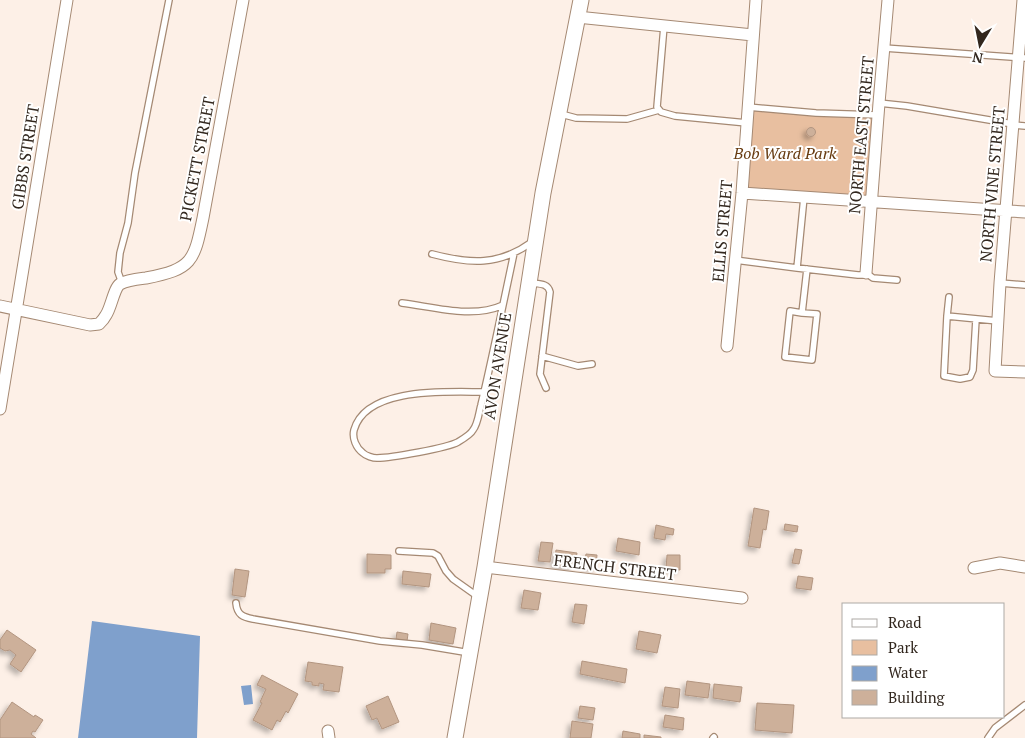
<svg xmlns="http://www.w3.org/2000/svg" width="1025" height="738" font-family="'PT Serif',serif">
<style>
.green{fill:#e8bfa0}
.water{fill:#7fa0cc}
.building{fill:#cdb09a;stroke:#b29580;filter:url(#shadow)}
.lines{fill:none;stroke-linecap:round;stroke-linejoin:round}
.lane-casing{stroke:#a58973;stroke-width:8}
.street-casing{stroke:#a58973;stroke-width:13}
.secondary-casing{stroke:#a58973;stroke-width:17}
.lane{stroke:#fff;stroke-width:5.5}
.street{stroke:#fff;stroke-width:11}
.secondary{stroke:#fff;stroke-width:15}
.labels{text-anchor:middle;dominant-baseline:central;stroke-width:4;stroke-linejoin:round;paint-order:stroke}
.street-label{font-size:16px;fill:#32271e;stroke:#fff}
.park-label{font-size:16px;font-style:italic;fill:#673a0f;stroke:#fff}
</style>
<defs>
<filter id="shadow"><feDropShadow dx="-3.5" dy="3.5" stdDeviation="2.5" flood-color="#0004"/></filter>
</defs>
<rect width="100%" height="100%" fill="#fdf0e7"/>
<path class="green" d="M747 110 875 119 868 197 742 190Z"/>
<path class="water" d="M92 621 200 636 197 738H78Z
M251 685 253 704 244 705 241 686Z"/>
<path class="building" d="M806.5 132a4.5 4.5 0 1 1 9 0a4.5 4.5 0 1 1-9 0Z
M754 508 769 511 766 530 763 529 760 548 748 546Z
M785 524 798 526 797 532 784 530Z
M656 525 674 529 673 535 666 534 665 540 654 538Z
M618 538 640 542 639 555 616 551Z
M541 542 553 543 550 562 538 561Z
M795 549 802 550 799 564 792 563Z
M556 550 577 553 575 566 569 565V567L554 565Z
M367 554 391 555V569H385V573H367Z
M586 554 597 555 596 568 584 566Z
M667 555H680V570L666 569Z
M235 569 249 571 245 597 232 595Z
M403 571 431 574 429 587 402 584Z
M798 576 813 578 811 590 796 588Z
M524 590 541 593 538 610 521 608Z
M575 604 587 605 584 624 572 622Z
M431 623 456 628 453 644 429 640Z
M7 630 36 650 21 672 10 664 16 655 10 650 5 651 0 648V640Z
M639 631 661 635 657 653 636 649Z
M397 632 408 634 407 641 396 639Z
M582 661 627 669 625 683 580 674Z
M308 662 343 667 339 692 323 690 324 684 319 683V686L312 685V682L305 681Z
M262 675 298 694 288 713 286 711 280 722 277 720 272 730 253 720 262 703 260 702 266 689 257 685Z
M687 681 710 684 708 698 685 695Z
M714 684 742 687 740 702 713 698Z
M665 687 680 689 678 708 662 706Z
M388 696 399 722 382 729 377 718 372 720 366 706Z
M12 702 34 717 35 715 43 720 35 732 33 731 31 734 36 738H0V720Z
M757 703 794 705 792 733 755 730Z
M580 706 595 708 593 720 578 718Z
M665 715 684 718 683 730 663 727Z
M572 721 593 724 591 738H570Z
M623 731 640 734V738H622Z
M644 735 661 737V738H644Z"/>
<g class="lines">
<g class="lane-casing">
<path id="lane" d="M664 26 657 107 661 112 675 116 747 123
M884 48 1025 58
M879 103 907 106 1013 124
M748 107 816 113 878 115
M561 114 576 118 627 119 659 110
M1013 125 1025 126
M804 197 797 268 858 275H863L866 273 873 278 897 280
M432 254C470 264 499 266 532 242
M735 260 797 268
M122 283 118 272 120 253 128 223 135 173 169 0
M531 283C539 284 548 283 550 292L540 374 546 388
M1000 283 1025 285
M402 303C434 307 473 319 503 305L514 253
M802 313 790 311 785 357 812 360 817 314 802 313 807 269
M947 316 949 297
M976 319 973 370 970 377 960 379 944 376 947 316 998 321
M542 356 578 366 592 364
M484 392C449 392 366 386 354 430 352 438 356 448 363 453 366 456 373 458 377 458 391 458 447 448 458 442 463 439 471 434 473 430 478 424 479 412 481 405 489 372 496 338 503 305
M399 551 433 553 438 556 446 571 453 579 477 596
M236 603C237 615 243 617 253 619L380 641 422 645 470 653
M713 738 714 737
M988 738 995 728 1025 705"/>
</g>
<g class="street-casing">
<path id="street" d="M1023 0 1000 283 995 371 1025 372
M577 17 753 35
M742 193 1025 212
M866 273 879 103 888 0
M0 306 90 325 99 324C101 322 104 319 106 315 111 308 114 288 120 284 127 280 138 279 146 278 192 269 194 262 203 218L243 0
M727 346 742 193 756 0
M0 409 67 0
M485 567 742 598
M974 568 1000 563 1025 567
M328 731 329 738"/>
</g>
<g class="secondary-casing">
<path id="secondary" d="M455 738 485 567 543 193 581 0"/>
</g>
<use href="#lane" class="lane"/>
<use href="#street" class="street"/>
<use href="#secondary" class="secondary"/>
</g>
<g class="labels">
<g class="street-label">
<text transform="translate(861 135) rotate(-85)">NORTH EAST STREET</text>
<text transform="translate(25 157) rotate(-81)">GIBBS STREET</text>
<text transform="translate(197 159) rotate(-79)">PICKETT STREET</text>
<text transform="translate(992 184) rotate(-85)">NORTH VINE STREET</text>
<text transform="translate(722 231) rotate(-85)">ELLIS STREET</text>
<text transform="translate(497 366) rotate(-81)">AVON AVENUE</text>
<text transform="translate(615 567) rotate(7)">FRENCH STREET</text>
</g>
<g class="park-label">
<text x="785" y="153">Bob Ward Park</text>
</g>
</g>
<rect x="842" y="603" width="162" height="115" fill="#ffffff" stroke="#ada9a5"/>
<rect x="852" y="619" width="25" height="8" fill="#ffffff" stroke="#ada9a5"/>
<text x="888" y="628" font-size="15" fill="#32271e">Road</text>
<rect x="852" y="640" width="25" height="15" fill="#e8bfa0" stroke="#ada9a5"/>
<text x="888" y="653" font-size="15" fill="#32271e">Park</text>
<rect x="852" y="666" width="25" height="15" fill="#7fa0cc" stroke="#ada9a5"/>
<text x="888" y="678" font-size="15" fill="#32271e">Water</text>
<rect x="852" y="690" width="25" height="15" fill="#cdb09a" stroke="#ada9a5"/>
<text x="888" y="703" font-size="15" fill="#32271e">Building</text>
<g transform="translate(980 45) rotate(190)" stroke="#ffffff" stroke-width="4" paint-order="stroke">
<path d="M0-4L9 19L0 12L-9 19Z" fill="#32271e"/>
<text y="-8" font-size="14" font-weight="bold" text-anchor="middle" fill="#32271e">N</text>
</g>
</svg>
